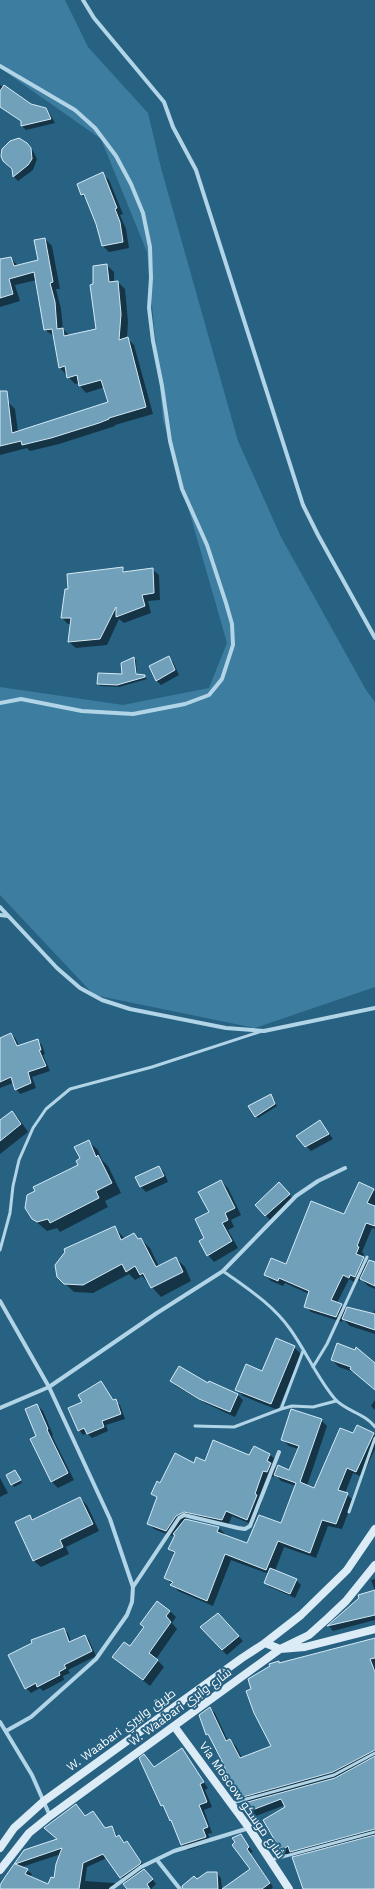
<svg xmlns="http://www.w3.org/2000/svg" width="375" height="1889" font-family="'Work Sans',Cairo,sans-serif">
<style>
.green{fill:#3d7d9f}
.shadow{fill:#0007;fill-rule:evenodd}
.building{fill:#70a0ba;stroke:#d5eaf5;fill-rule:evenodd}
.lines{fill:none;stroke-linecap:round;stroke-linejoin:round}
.lane{stroke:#b1d4e7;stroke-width:3}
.street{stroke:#b1d4e7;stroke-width:4}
.secondary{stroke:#dbecf6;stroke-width:8}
.labels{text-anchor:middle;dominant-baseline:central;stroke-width:4;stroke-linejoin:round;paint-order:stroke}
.street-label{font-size:12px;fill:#fff;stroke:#286283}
</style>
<rect width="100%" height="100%" fill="#286283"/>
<path class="green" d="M0 0H65L88 47 148 113 161 168 238 441 281 537 366 690 375 702V987L255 1028 94 995 0 895V687L123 705 209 688 227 643 163 420 147 252 101 139 0 68Z"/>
<path class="shadow" d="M0 85 31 105 46 109 50 114 55 123 26 130 22 126V122L0 106Z
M11 141 27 144 32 149 37 159 33 170 18 181 14 177 13 171 8 166 2 155 6 145Z
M102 174 109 180 123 214 120 215 126 229 129 248 109 252 103 246 97 224 88 200 82 195Z
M45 239 52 246 60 289H56L61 309 63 329 70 336 97 330 94 285 107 265 114 272V282H118L125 289 128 322 127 338 134 345 153 414 115 425V426L106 429 59 444 30 451 27 448 0 455V404L8 402 15 409 18 432 109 403 105 387 86 393 80 386 79 383 75 384 60 368 54 336 45 330 37 280 15 285 20 301 0 307V261L11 258 18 266 39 261Z
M122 568 127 573 152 569 159 575 160 600 148 601 151 613 124 623 119 619 107 645 76 648 69 642 71 624H68L62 618 69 590Z
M168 657 173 662 179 675 161 685 156 680Z
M134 658 136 660 137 675 144 676 147 679 119 687 100 686 98 684 123 675 122 664Z
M11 1034 16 1039 19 1047 37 1040 42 1045 45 1054 43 1055 50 1071 32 1077 36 1088 20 1094 16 1089 13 1083 0 1088V1038Z
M270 1095 277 1106 258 1118 256 1116Z
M12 1112 19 1119 28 1132 0 1154V1122Z
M320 1121 333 1139 311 1151 306 1146Z
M88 1141 98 1150 102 1160 108 1166 121 1193 105 1201 108 1207 60 1232 57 1228 47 1231 32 1218 79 1165Z
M159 1167 164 1172 168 1182 146 1192 141 1187 137 1177Z
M221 1181 228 1188 241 1215 231 1220 234 1227 228 1230 238 1248 214 1262 208 1255 206 1239 210 1212Z
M360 1183 375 1191V1229L372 1228 362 1252 364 1254 362 1258 368 1264 375 1263V1289L368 1286 361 1279 360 1281 356 1279 354 1282 349 1279 337 1303 347 1311 373 1315 375 1309V1334L350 1326 343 1319 342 1322 311 1312 306 1306 309 1294 285 1283 283 1286 271 1281 265 1275 286 1265 344 1216Z
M284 1189 294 1200 271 1221 256 1205Z
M115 1228 125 1239 134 1234 139 1240 141 1239 150 1248 159 1267 176 1258 185 1267 191 1281 161 1297 142 1276 135 1280 129 1274 93 1293 74 1292 58 1277Z
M294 1347 301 1354 278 1410 243 1396 236 1389 263 1372Z
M332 1360 375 1364V1390L356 1373 339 1367Z
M171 1381 208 1384 209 1383 238 1395 243 1400 235 1417 205 1403 176 1386Z
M101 1382 114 1401 120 1405 125 1419 106 1425 108 1431 92 1438 87 1433 83 1435 79 1430 83 1403Z
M375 1400V1410L371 1406Z
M37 1405 43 1411 53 1435 52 1436 74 1480 58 1488 52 1482 31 1439 38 1436Z
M321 1420 327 1426 307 1486 315 1489 353 1435 373 1434 375 1436V1449L362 1477 353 1473 345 1493 353 1500 342 1529 328 1526 316 1558 284 1547 275 1571 296 1580 301 1585 295 1598 270 1587 265 1582 269 1574 231 1560 213 1606 178 1591 166 1578 175 1555 169 1548 176 1536 174 1534 172 1536 154 1529 148 1523 158 1499 152 1494 160 1484 194 1465 250 1456 254 1447 270 1455 276 1460 273 1466 277 1470 289 1471 299 1449 289 1446 283 1440ZM275 1474 281 1481 296 1486 281 1525 248 1545 224 1535 225 1534 219 1528 185 1520 191 1517 228 1526 232 1516 253 1525 262 1502 260 1500 269 1476 273 1477Z
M15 1472 22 1483 14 1487 12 1484Z
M0 1478 8 1493 0 1497Z
M80 1498 87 1505 99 1531 66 1547 69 1554 41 1567 34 1561 16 1523 30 1516 34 1520Z
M375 1579V1620L333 1631 329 1626 360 1598 375 1591 371 1580Z
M170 1611 176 1617 172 1623 177 1629 156 1659 164 1667 150 1686 114 1657 130 1648Z
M223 1619 243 1641 227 1655 222 1650Z
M63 1629 68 1633 71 1642 85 1636 89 1640 96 1656 68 1670 70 1673 63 1676 64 1680 43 1691 40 1688 31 1693 26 1688 9 1655Z
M375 1639V1889H304L297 1857 292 1853 287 1856 282 1850 286 1807 285 1805 253 1817 248 1812 249 1802 246 1799 242 1801 236 1796 225 1764 212 1739 207 1734 210 1708 215 1713 228 1741 230 1740 236 1746 242 1758 272 1746 252 1689 279 1663 280 1664Z
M181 1750 208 1788 205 1790 212 1807 204 1810 212 1833 208 1834 211 1842 188 1850 182 1845 174 1823 171 1820 144 1756 155 1768Z
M93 1812 106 1829 112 1827 118 1837 131 1847 145 1867 125 1882 107 1858 87 1867 85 1881 114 1883 118 1886 114 1889H0L6 1877 25 1851 59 1839ZM61 1854 55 1880 49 1886 30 1877 32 1874 22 1867Z
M241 1835 253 1852 250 1853 273 1887 271 1889H224L251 1870Z
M217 1873 221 1878 222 1889H184L197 1880Z
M149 1875 156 1884 151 1889H128Z"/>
<path class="building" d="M4 85 31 104 46 108 51 119 21 126V121L0 107V91Z
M19 138 27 143 31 148 32 159 28 165 13 177 12 169 3 161 1 156 2 149 10 141Z
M103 172 117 208 115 209 120 222 123 242 102 246 96 224 84 194 81 195 77 184Z
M45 238 53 282 50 283 55 302 57 329 63 328 64 336 96 329 90 285 93 284V266L107 264 109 282 118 281 121 314 119 340 128 337 146 407 109 418V419L99 423 51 438 22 445 21 441 0 446V391H7L12 433 108 402 101 380 79 386 77 375 67 378 65 366 59 368 52 329 44 330 34 272 9 279 13 294 0 298V259L11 257 14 266 38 260 34 240Z
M123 567V572L153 568 154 593 142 595 145 606 116 617V607L100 639 68 642 71 618H61L65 589H68L67 574Z
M169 656 175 670 156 681 149 666Z
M134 657 136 674 145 675V677L117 685 97 684 98 673 122 674 121 663Z
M11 1033 17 1046 38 1039 41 1050H39L46 1066 28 1072 31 1083 15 1090 11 1077 0 1082V1038Z
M271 1094 275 1104 255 1117 248 1106Z
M12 1111 21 1124 0 1141V1120Z
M320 1120 329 1134 305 1147 296 1136Z
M89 1140 96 1157 98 1155 112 1183 96 1191 99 1198 50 1223 48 1219 37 1222 32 1219 25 1208 27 1195 35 1191 33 1187 78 1165 76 1161 80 1158 74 1147Z
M159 1166 164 1176 140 1187 135 1177Z
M221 1180 235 1208 225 1213 228 1220 222 1223 232 1241 207 1256 199 1241 204 1238 195 1219 209 1212 198 1192Z
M279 1182 290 1194 265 1216 255 1205Z
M359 1182 374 1189 367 1203 375 1206V1226L366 1223 357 1246 359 1247 356 1254 364 1257 355 1277 350 1275 349 1278 343 1275 331 1300 342 1304 336 1317 304 1307 309 1291 279 1278 278 1281 264 1275 271 1258 286 1264 311 1201 344 1214Z
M115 1226 121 1240 134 1233 138 1239 141 1238 156 1267 176 1257 183 1272 151 1288 143 1273 140 1275 135 1266 126 1272 122 1264 83 1285 64 1284 57 1277 55 1265 65 1252 64 1249Z
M369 1260 375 1262V1286L360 1279Z
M347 1307 375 1314V1330L342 1319Z
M276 1338 295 1346 271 1404 235 1390 246 1364 262 1371Z
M337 1343 355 1350 356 1347 375 1363V1390L350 1369 351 1367 331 1360Z
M179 1366 208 1383 209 1381 238 1394 230 1412 199 1399 170 1381Z
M101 1381 113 1400 116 1399 121 1414 102 1421 104 1427 87 1434 84 1428 78 1431 68 1408 82 1402 78 1395Z
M37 1404 48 1429 47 1430 68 1473 51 1482 30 1439 36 1436 25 1409Z
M291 1409 322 1419 300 1482 314 1488 340 1428 353 1433 357 1425 374 1433 356 1472 347 1468 338 1490 348 1493 336 1524 322 1520 310 1553 278 1541 266 1570 225 1554 207 1601 170 1585 173 1582 164 1578 175 1552 168 1549 175 1535 173 1534 185 1519 219 1527 217 1532 247 1543 259 1515 281 1523 296 1483 274 1475 278 1465 289 1470 299 1446 281 1440Z
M213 1440 249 1455 254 1446 270 1454 267 1461 271 1463 267 1472 263 1471 255 1494 257 1495 247 1520 226 1511 222 1520 184 1512 176 1516 166 1531 147 1524 157 1497 151 1494 157 1481 160 1483 175 1453 194 1463 196 1457 205 1461Z
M15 1470 21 1480 11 1485 6 1475Z
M80 1497 93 1524 60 1540 63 1547 33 1561 15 1522 30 1515 32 1520Z
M270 1568 297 1579 290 1594 264 1583Z
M375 1590V1615L327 1626 359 1598 358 1595Z
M157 1601 170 1611 166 1616 171 1622 149 1653 158 1660 143 1680 112 1657 124 1642 130 1646 144 1627 140 1624Z
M218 1613 239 1636 222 1650 200 1627Z
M64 1628 69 1642 85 1635 92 1651 64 1665 66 1668 59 1672 60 1675 37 1687 36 1683 25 1689 8 1655 32 1643 31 1640Z
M375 1638V1658L370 1659 375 1672V1750L333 1772 243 1797 242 1794 235 1796 224 1765 208 1734 206 1735 199 1715 210 1707 226 1741 230 1739 240 1758 271 1746 254 1713 246 1691 251 1689 248 1679 270 1666 269 1664 279 1661V1663Z
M182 1748 204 1782 200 1784 207 1802 199 1805 208 1827 203 1829 206 1837 181 1845 171 1820 170 1821 163 1805 161 1806 139 1758 144 1754 154 1767Z
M375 1756V1829L290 1852 288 1846 281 1851 263 1820 285 1807 281 1799 247 1812 244 1803 335 1778Z
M76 1804 85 1816 93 1811 105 1828 112 1826 116 1837 119 1835 124 1843 127 1841 141 1862 140 1864 120 1878 103 1854 83 1863 79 1889H0V1885L5 1877 24 1850 57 1839 44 1828ZM62 1848 56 1864 54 1878 51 1877 48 1884 25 1874 28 1869 15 1864Z
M241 1834 249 1847 247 1849 270 1883 262 1889H222L250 1869 232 1845 235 1842 232 1838Z
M375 1835V1889H303L292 1857Z
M144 1869 153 1879 147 1884 150 1889H127L123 1884Z
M207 1872H217L218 1889H183L182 1886 194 1876 197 1879Z"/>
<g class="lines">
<path class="lane" d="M0 1250 10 1213 13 1186 19 1160 33 1128 46 1109 70 1089 152 1067 262 1031
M223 1271C248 1289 272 1304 290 1329 306 1351 317 1378 335 1399 345 1411 365 1413 375 1427
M313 1367 327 1344 367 1257
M281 1409 303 1351
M195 1426 234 1427 281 1409 292 1406 313 1407 336 1401
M349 1512 375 1438
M232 1803 334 1775 375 1753
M271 1860 375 1832"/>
<path class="street" d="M83 0 94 18 164 102 173 127 196 170 303 505 318 535 375 638
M0 66 75 110 95 128 116 156 131 184 143 213 150 247 151 278 149 308 153 341 162 386 170 441 182 489 207 545 226 603 232 624 233 645 222 679 209 695 185 704 133 714 82 711 21 699 0 703
M0 907 57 968 80 988 102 1000 130 1009 226 1028 264 1031 375 1008
M0 915 8 916
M0 1301 49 1387 110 1519 133 1587 132 1602 127 1615 96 1659 31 1717 6 1731
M0 1408 49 1387 157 1313 223 1271 296 1196 318 1181 345 1168
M133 1587 179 1518 184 1515 238 1528 245 1529 250 1526 279 1452
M0 1722 32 1775 50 1816
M157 1860 180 1889
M111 1889 141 1867 174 1851 249 1828"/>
<path class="secondary" d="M265 1643 280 1649 305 1647 375 1629
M174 1726 249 1828 289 1889
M0 1848 14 1828 44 1801 242 1658 265 1643 301 1615 347 1570 375 1529
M0 1870 29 1833 50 1816 280 1649 309 1635 328 1618 346 1601 375 1565"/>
</g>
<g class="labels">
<g class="street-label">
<text transform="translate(180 1707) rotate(-36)">W. Waabari شارع وابري</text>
<text transform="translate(121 1730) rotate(-36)">W. Waabari طريق وابيري</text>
<text transform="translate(242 1800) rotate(55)">Via Moscow شارع موسكو</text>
</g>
</g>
</svg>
